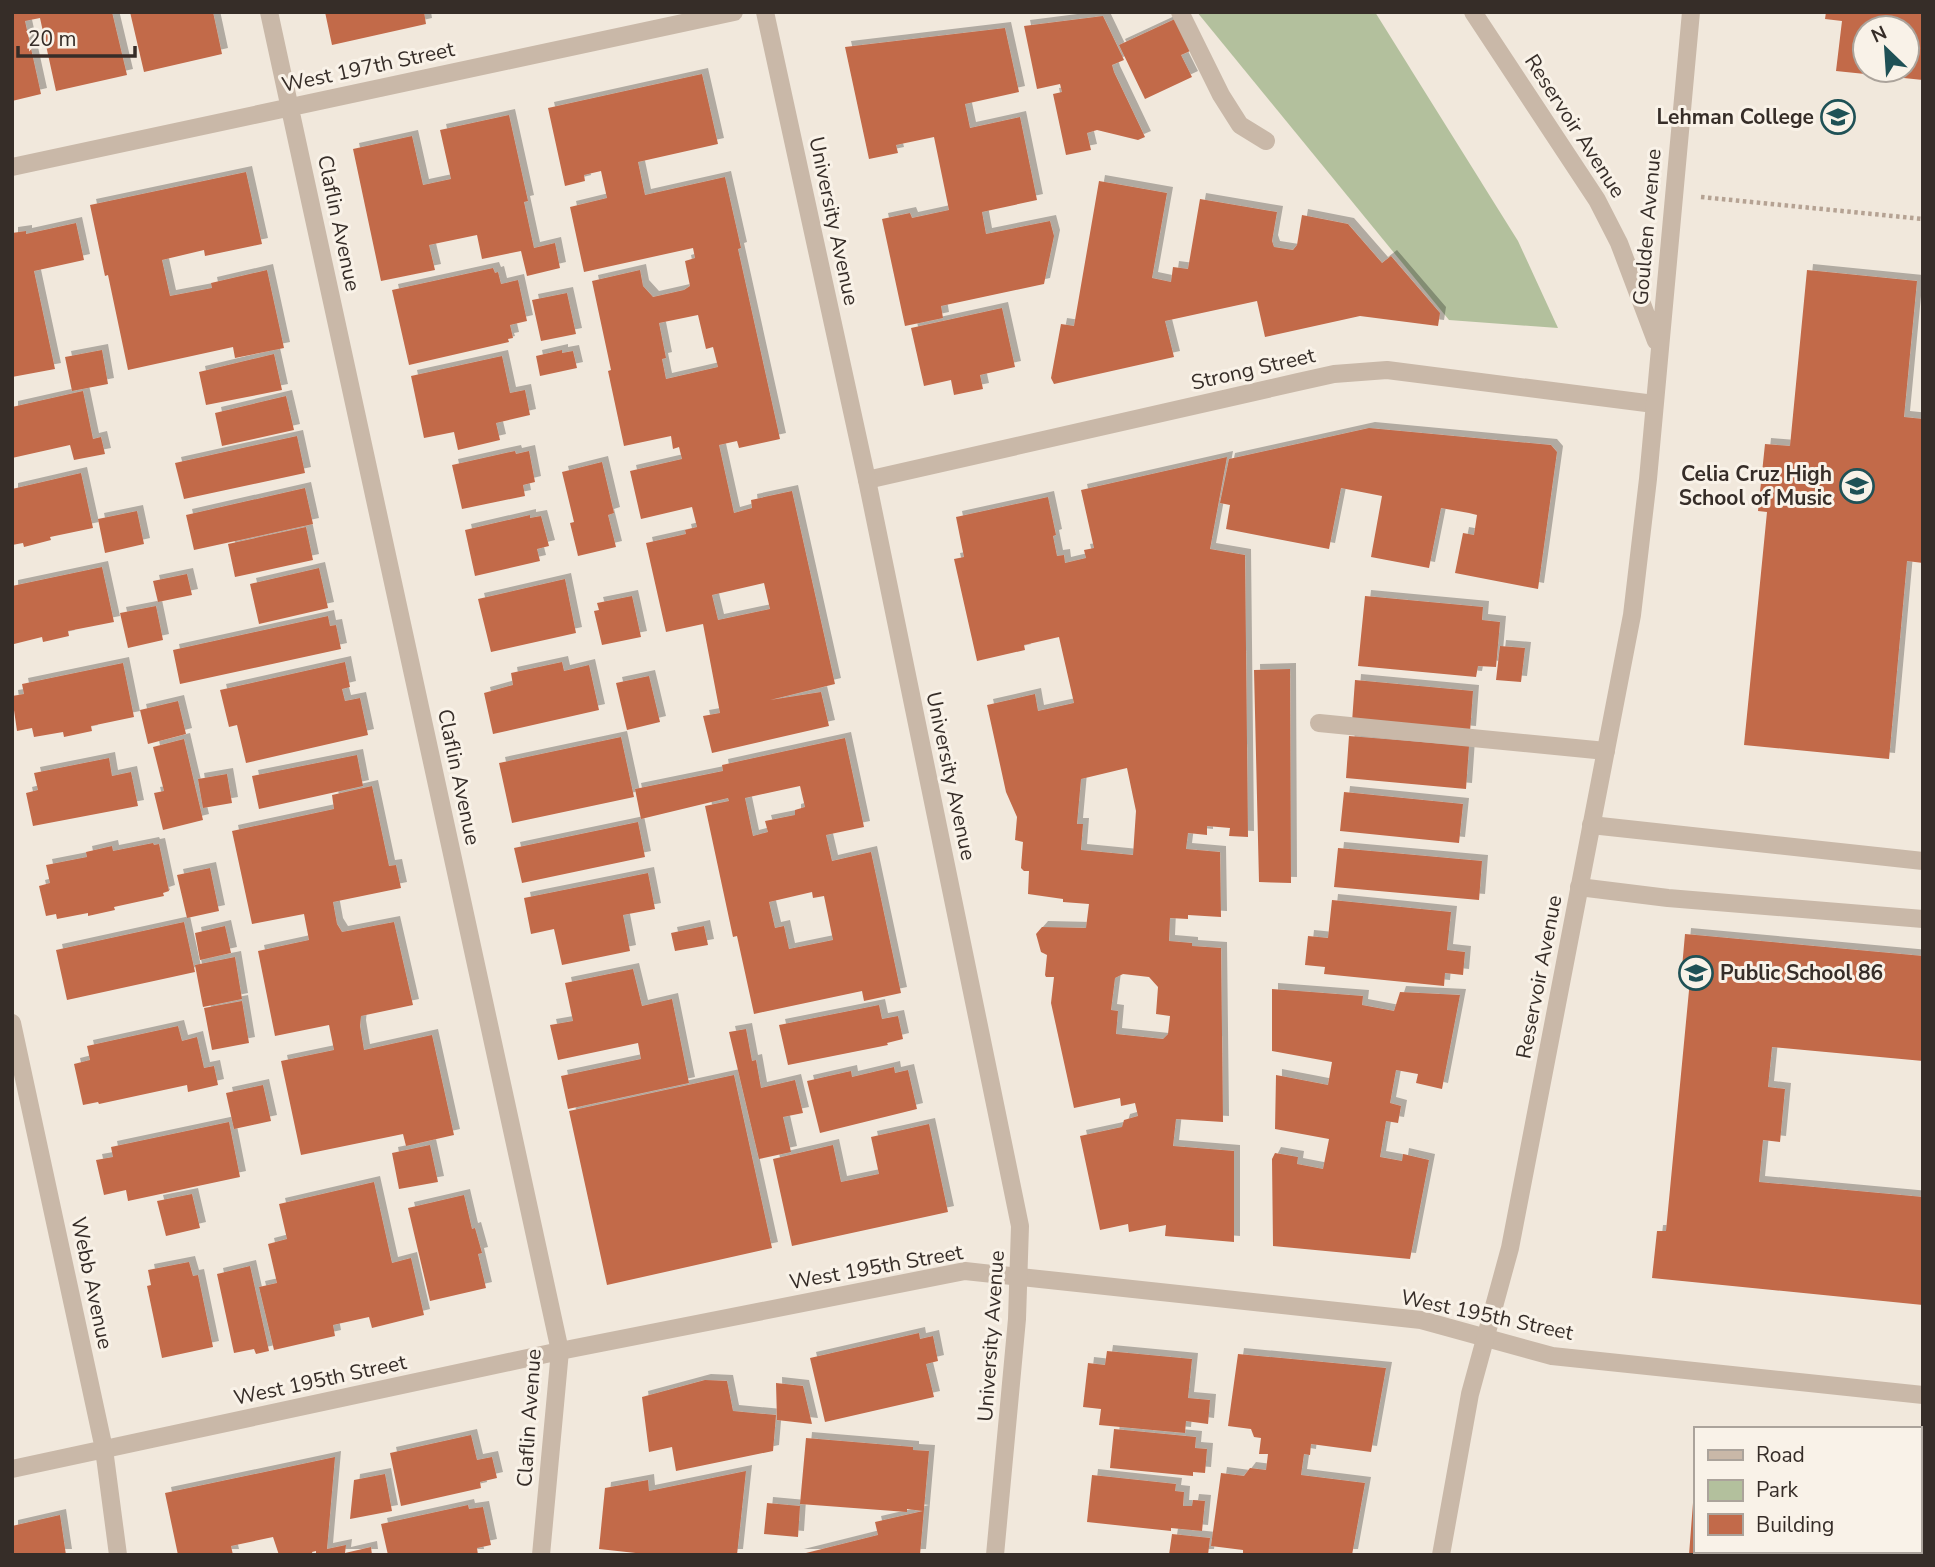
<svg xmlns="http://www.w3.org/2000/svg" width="1935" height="1567" font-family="'Nunito Sans',sans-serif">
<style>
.green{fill:#b3c09d}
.building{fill:#c26a4a;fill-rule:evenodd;filter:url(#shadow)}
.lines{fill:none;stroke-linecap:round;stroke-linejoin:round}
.path{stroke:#b5a293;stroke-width:4.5;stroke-dasharray:3.5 3.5;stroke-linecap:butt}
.service{stroke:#c9b8a8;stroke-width:18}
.minor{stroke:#c9b8a8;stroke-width:18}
.tertiary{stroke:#c9b8a8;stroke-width:18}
.labels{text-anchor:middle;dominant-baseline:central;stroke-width:6;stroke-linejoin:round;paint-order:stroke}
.street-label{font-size:21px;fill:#362d28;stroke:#f9f2e8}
.poi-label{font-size:21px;font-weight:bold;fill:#362d28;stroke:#f9f2e8;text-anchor:end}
</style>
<defs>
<filter id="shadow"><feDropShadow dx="6" dy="-6" stdDeviation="0" flood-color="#0004"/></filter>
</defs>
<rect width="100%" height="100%" fill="#f1e8dc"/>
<path class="green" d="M1197 12H1375L1518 241 1558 328 1449 320Z"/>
<path class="building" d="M12 12H112L127 75 56 91 40 18 25 21 41 94 12 101Z
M130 12H213L222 54 144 72Z
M325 12H424L426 24 332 45Z
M1826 12H1923V80L1836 71 1842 21 1825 19ZM1865 28H1907V70H1865Z
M1103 16 1124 60 1112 65 1114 72 1145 137 1138 140 1097 130 1087 133 1091 150 1066 155 1053 94 1062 92 1060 84 1037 89 1024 26Z
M1175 19 1190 51 1181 55 1192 77 1145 99 1119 45Z
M1005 28 1019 92 965 104 970 128 1020 117 1037 200 982 212 986 234 1050 221 1054 236 1044 284 941 306 943 318 905 326 882 219 910 213 912 218 949 210 934 137 896 145 898 153 869 159 845 47Z
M702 74 718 144 638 162 645 195 725 177 741 248 738 249 780 439 739 448 737 441 719 445 734 513 752 508 751 500 792 491 835 684 770 700 821 692 829 726 712 753 703 716 720 713 703 624 666 632 646 543 686 534 685 530 697 527 692 507 641 519 630 471 682 459 679 447 673 449 671 436 624 446 608 371 611 370 592 281 640 270 643 286 653 297 684 290 690 286 685 261 695 258 693 248 584 272 570 207 607 198 601 171 584 175 585 181 565 186 548 108ZM698 315 706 349 713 347 718 367 666 379 662 359 666 358 659 323ZM764 583 770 609 718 620 712 595Z
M509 115 528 201 524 202 534 248 555 243 560 268 527 276 521 251 482 259 477 235 429 245 435 270 381 281 353 149 412 136 423 185 451 179 440 130Z
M246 172 262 244 205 256 204 250 162 260 170 296 212 288 211 283 267 270 284 348 235 358 233 347 128 370 108 275 105 276 90 205Z
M1099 181 1167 193 1152 278 1171 282 1173 267 1188 269 1200 199 1277 212 1272 241 1274 247 1293 250 1297 245 1302 215 1348 224 1382 263 1391 256 1440 313 1438 326 1360 316 1265 337 1257 301 1165 321 1174 357 1054 384 1051 378 1061 324 1074 326Z
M76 223 84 260 34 271 55 369 12 377V233L26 231V234Z
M493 268 495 273 498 272 501 284 518 280 527 321 510 325 513 338 508 339 509 342 409 365 392 290Z
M1807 270 1917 281 1904 417 1923 419V563L1907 561 1889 759 1744 745 1767 512 1758 511 1765 444 1790 446Z
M567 293 576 334 541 341 532 300Z
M1002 308 1015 367 980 375 983 389 954 395 951 380 924 386 911 328Z
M102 350 108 384 72 391 65 357Z
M562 350V353L573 351 577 368 540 376 536 356Z
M274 354 282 390 206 405 199 372Z
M502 356 510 393 525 390 530 415 496 423 500 440 458 450 454 432 424 438 411 376Z
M83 391 93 439 101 437 105 454 74 460 70 445 12 458V407Z
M286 396 294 430 222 446 215 413Z
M1369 428 1551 445 1557 452 1538 589 1455 573 1463 533 1474 535 1477 515 1469 513 1441 508 1429 568 1371 557 1382 496 1341 488 1329 549 1226 529 1230 505 1220 503 1229 459Z
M297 436 305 473 184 499 175 463Z
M515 451 516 454 529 451 535 482 523 485 525 496 462 509 452 465Z
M1227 457 1210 549 1245 555 1248 837 1229 836 1230 828 1207 826V835L1188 833 1186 849 1220 852 1221 917 1188 915V919L1170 918 1169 941 1192 943V946L1221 948 1223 1122 1176 1119 1173 1146 1234 1151V1242L1165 1236 1166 1225 1129 1232 1128 1224 1100 1230 1080 1136 1122 1127 1124 1120 1138 1116 1135 1103 1121 1106 1120 1098 1074 1108 1051 1003 1054 977H1046L1045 975 1047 955 1041 952 1036 934 1042 927 1086 928 1089 904 1063 902V899L1028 894 1029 871H1024L1021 868 1023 842 1015 840 1017 817 1006 792 987 705 1035 694 1038 711 1074 703 1059 637 1024 645 1025 650 977 661 954 559 964 557 956 517 1048 497 1056 535 1053 536 1057 556 1064 555 1065 563 1086 558 1084 550 1094 548 1081 490ZM1127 768 1136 811 1133 855 1081 850 1083 824H1077L1081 779ZM1123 974 1149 977 1158 987 1156 1014 1170 1016 1168 1034 1163 1039 1116 1034 1118 1011 1111 1010 1115 978Z
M602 462 614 513 608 515 616 547 578 556 570 523 574 522 562 472Z
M81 473 93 528 50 537 51 540 24 547 23 543 12 545V489Z
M305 488 313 524 194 550 186 515Z
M137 511 144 544 105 553 98 519Z
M530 515V518L541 516 549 546 537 549 540 561 475 576 465 530Z
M306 527 313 560 235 577 228 544Z
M102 567 114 622 68 631 69 636 43 642 42 637 14 644 12 586Z
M319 568 328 608 259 624 250 584Z
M187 574 192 595 158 602 153 581Z
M565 579 576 633 491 652 478 599Z
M632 596 641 637 602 645 594 611 599 610 597 603Z
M1365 596 1483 607 1482 620 1500 622 1496 667 1478 666 1476 677 1358 666Z
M156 606 163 640 128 648 120 613Z
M328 616 330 626 336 625 341 649 180 684 173 650Z
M1500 646 1525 648 1521 682 1496 680Z
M345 662 350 687 342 689 345 701 360 698 368 735 246 763 237 725 229 727 220 690Z
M562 662 564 671 589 665 599 710 493 734 484 693 513 685 511 673Z
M123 663 134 717 91 726 92 731 64 737 63 732 34 737 32 728 17 731 12 696 24 694 22 684Z
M1290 669 1291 883 1259 882 1254 670Z
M649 676 660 722 627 730 616 683Z
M1355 680 1473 691 1470 732 1352 722Z
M178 701 186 734 148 744 140 710Z
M1349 736 1469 746 1466 789 1346 778Z
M621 737 634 797 512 823 499 763Z
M845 738 864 827 826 835 832 861 871 852 901 993 864 1001 862 991 754 1014 737 936 733 937 705 806 729 801 728 798 641 819 635 789 723 771 722 765ZM800 786 805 807 795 810V815L765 821 768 832 753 836 745 798ZM812 892 813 898 824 896 833 940 789 949 784 926 775 928 769 902Z
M184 739 203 820 163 830 154 793 164 791 153 747Z
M357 755 363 786 259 809 252 776Z
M109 758 112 776 131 772 138 806 33 826 26 793 38 790 34 773Z
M227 774 232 803 203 808 198 779Z
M372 786 389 866 396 865 401 888 333 902 337 924 342 932 394 922 413 1005 361 1016 360 1026 364 1050 432 1035 454 1135 406 1146 403 1134 301 1155 281 1061 334 1050 329 1025 275 1036 258 951 309 940 304 914 252 924 232 831 334 809 332 795Z
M1344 792 1463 804 1459 843 1340 831Z
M638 822 645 857 522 883 514 848Z
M153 843 154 845 159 844 169 891 163 893 164 896 114 907 115 910 88 916V913L57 919 56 914 46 916 39 886 50 883 46 865 87 857 86 852 112 846 113 851Z
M1338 848 1482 861 1479 900 1334 887Z
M210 868 219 911 187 918 177 875Z
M648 873 655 909 623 915 630 951 562 965 554 929 531 934 524 898Z
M1332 900 1451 912 1447 950 1465 952 1463 975 1445 973 1444 986 1324 974 1325 967 1305 965 1308 936 1328 938Z
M184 922 195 972 67 1000 56 950Z
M225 926 231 953 200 960 195 933Z
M704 926 708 945 675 951 671 933Z
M1685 934 1923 956V1061L1772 1047 1768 1087 1785 1089 1780 1142 1763 1140 1759 1182 1923 1197V1305L1652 1278 1657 1231H1666L1690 980 1681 979Z
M235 957 242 999 203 1007 195 965Z
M633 969 642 1006 672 999 689 1083 568 1109 561 1076 641 1059 638 1043 558 1060 550 1025 573 1021 565 983Z
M1272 989 1363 996 1362 1005 1394 1011 1400 992 1460 995 1442 1089 1416 1083 1418 1074 1396 1070 1390 1103 1401 1106 1398 1123 1386 1121 1380 1157 1402 1161 1403 1154 1429 1160 1410 1259 1273 1246 1272 1159 1275 1153 1298 1157 1297 1164 1323 1169 1329 1139 1275 1129 1276 1075 1328 1085 1332 1062 1272 1051Z
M242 1001 249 1043 212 1050 204 1008Z
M879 1005 882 1019 898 1016 903 1039 887 1043 888 1045 788 1065 779 1025Z
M178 1026 182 1041 197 1037 204 1068 214 1066 218 1085 188 1092 187 1085 99 1104 98 1102 83 1105 74 1064 90 1060 87 1046Z
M746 1029 752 1061 756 1060 761 1088 795 1080 803 1113 783 1117 791 1152 759 1159 729 1032Z
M894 1067 895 1073 908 1070 917 1109 820 1133 807 1081 851 1071 852 1077Z
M734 1075 772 1248 607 1285 569 1111Z
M263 1085 271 1121 234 1129 226 1093Z
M229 1122 240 1177 128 1201 126 1190 104 1195 96 1160 113 1157 111 1147Z
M929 1124 948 1212 792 1246 773 1159 833 1145 841 1182 879 1174 871 1137Z
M430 1145 438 1182 399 1189 392 1153Z
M374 1182 392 1263 411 1258 424 1315 372 1328 369 1317 333 1325 335 1336 274 1350 259 1287 277 1283 268 1244 287 1239 279 1204Z
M192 1194 200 1228 166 1236 157 1201Z
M464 1195 472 1229 475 1228 482 1253 478 1254 486 1288 430 1301 408 1208Z
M189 1262 193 1276 198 1275 213 1347 162 1358 147 1286 151 1285 148 1270Z
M250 1266 269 1351 256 1354 254 1349 234 1353 217 1274Z
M919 1333 920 1339 933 1336 938 1361 926 1364 934 1397 825 1422 810 1358Z
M1107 1351 1192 1359 1188 1398 1210 1400 1208 1424 1186 1421 1185 1433 1099 1425 1101 1409 1083 1407 1088 1363 1105 1365Z
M1238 1354 1386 1368 1371 1452 1311 1444 1310 1455 1304 1454 1301 1475 1365 1483 1352 1555H1243V1550L1211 1546 1221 1473 1244 1476 1250 1468 1266 1470 1268 1454H1259L1261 1438 1254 1437 1251 1429 1228 1426Z
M705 1380 727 1381 733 1411 776 1415 773 1451 676 1471 672 1447 649 1452 642 1397Z
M776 1383 803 1386 812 1424 777 1420Z
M1114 1429 1196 1437 1195 1448 1207 1449 1205 1473 1193 1472V1476L1110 1468Z
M471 1435 477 1460 492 1457 497 1478 480 1482 481 1488 401 1506 390 1453Z
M806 1438 913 1447V1450L929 1451 920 1555H798L878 1535 875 1522 923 1511 907 1509V1512L800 1504Z
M335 1457 327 1549 346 1545 345 1553 371 1547 372 1555H316V1551L312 1552 313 1555H279L273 1537 231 1546 233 1555H178L165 1493Z
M746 1471 737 1555H654L599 1549 605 1488 648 1480 649 1491Z
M385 1474 392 1511 350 1519 354 1480Z
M1092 1475 1176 1484 1175 1491 1184 1492 1183 1506H1192L1193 1500 1205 1501 1202 1531 1171 1528V1531L1087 1522Z
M1919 1498H1923V1555H1689L1693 1503H1695V1551H1919Z
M767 1503 800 1506 798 1537 764 1534Z
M468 1505 469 1509 483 1507 491 1545 477 1548 478 1555H388L381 1524Z
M60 1515 66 1555H12V1526Z
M1172 1534 1210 1538 1208 1555H1169Z"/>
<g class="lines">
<path class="path" d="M1701 197 1923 219"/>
<path class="service" d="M1180 12 1221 95 1240 125 1266 141
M1319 723 1606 751
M1591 825 1923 861
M1579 887 1668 898 1923 919"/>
<path class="minor" d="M269 12 560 1351 541 1555
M12 167 734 12
M867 480 1298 382 1334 374 1387 370 1654 404
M12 1023 104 1449 118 1555
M12 1469 560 1351 965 1271 1421 1320 1552 1356 1923 1395"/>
<path class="tertiary" d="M765 12 867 480 1020 1226 1017 1319 995 1555
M1473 12 1597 200 1619 243 1656 341
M1441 1555 1470 1394 1510 1248 1632 615 1648 479 1691 12"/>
</g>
<defs>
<g id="university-ring" transform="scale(1.75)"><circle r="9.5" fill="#f9f2e8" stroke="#1f5156" stroke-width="1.5"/><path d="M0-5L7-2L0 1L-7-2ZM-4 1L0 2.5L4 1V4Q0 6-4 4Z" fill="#1f5156"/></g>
<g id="school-ring" transform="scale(1.75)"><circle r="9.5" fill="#f9f2e8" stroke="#1f5156" stroke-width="1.5"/><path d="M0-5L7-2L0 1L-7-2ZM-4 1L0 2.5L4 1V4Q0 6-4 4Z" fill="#1f5156"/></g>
</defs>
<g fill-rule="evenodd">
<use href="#university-ring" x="1838" y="117"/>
<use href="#school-ring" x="1857" y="486"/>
<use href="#school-ring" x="1696" y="973"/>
</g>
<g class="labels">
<g class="street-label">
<text transform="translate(368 67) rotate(-12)">West 197th Street</text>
<text transform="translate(1575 126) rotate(57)">Reservoir Avenue</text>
<text transform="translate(834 221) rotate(78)">University Avenue</text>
<text transform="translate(339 223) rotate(78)">Claflin Avenue</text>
<text transform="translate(1647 227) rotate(-85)">Goulden Avenue</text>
<text transform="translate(1253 369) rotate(-13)">Strong Street</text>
<text transform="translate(951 776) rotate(78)">University Avenue</text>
<text transform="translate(459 777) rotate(78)">Claflin Avenue</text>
<text transform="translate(1539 977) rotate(-79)">Reservoir Avenue</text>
<text transform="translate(876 1267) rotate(-10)">West 195th Street</text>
<text transform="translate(92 1283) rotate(78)">Webb Avenue</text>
<text transform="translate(1487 1315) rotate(12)">West 195th Street</text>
<text transform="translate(991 1336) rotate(-86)">University Avenue</text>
<text transform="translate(320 1380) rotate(-12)">West 195th Street</text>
<text transform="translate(529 1418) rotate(-86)">Claflin Avenue</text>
</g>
<g class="poi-label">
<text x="1814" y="117">Lehman College</text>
<text x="1832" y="474">Celia Cruz High<tspan x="1832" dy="24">School of Music</tspan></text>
<text x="1720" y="973" text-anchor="start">Public School 86</text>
</g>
</g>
<rect width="1935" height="1567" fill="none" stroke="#362d28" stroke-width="28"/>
<rect x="1694" y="1427" width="228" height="126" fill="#f9f2e8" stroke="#aba39b" stroke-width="2"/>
<rect x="1708" y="1450" width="35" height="10" fill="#c9b8a8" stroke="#aba39b" stroke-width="2"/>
<text x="1756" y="1462" font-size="21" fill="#362d28">Road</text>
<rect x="1708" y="1480" width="35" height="21" fill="#b3c09d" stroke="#aba39b" stroke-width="2"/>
<text x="1756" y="1497" font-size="21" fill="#362d28">Park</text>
<rect x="1708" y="1514" width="35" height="21" fill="#c26a4a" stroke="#aba39b" stroke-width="2"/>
<text x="1756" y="1532" font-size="21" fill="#362d28">Building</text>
<g transform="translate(1886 49) rotate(335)"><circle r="33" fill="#f9f2e8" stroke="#aba39b" stroke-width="2"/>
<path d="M0-5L12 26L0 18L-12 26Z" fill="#1f5156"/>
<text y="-10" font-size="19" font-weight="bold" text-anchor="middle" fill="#362d28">N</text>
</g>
<path d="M18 46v10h117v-10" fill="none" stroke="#362d28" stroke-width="3.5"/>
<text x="28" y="46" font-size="21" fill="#362d28" stroke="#f9f2e8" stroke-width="5" paint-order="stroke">20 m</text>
</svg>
